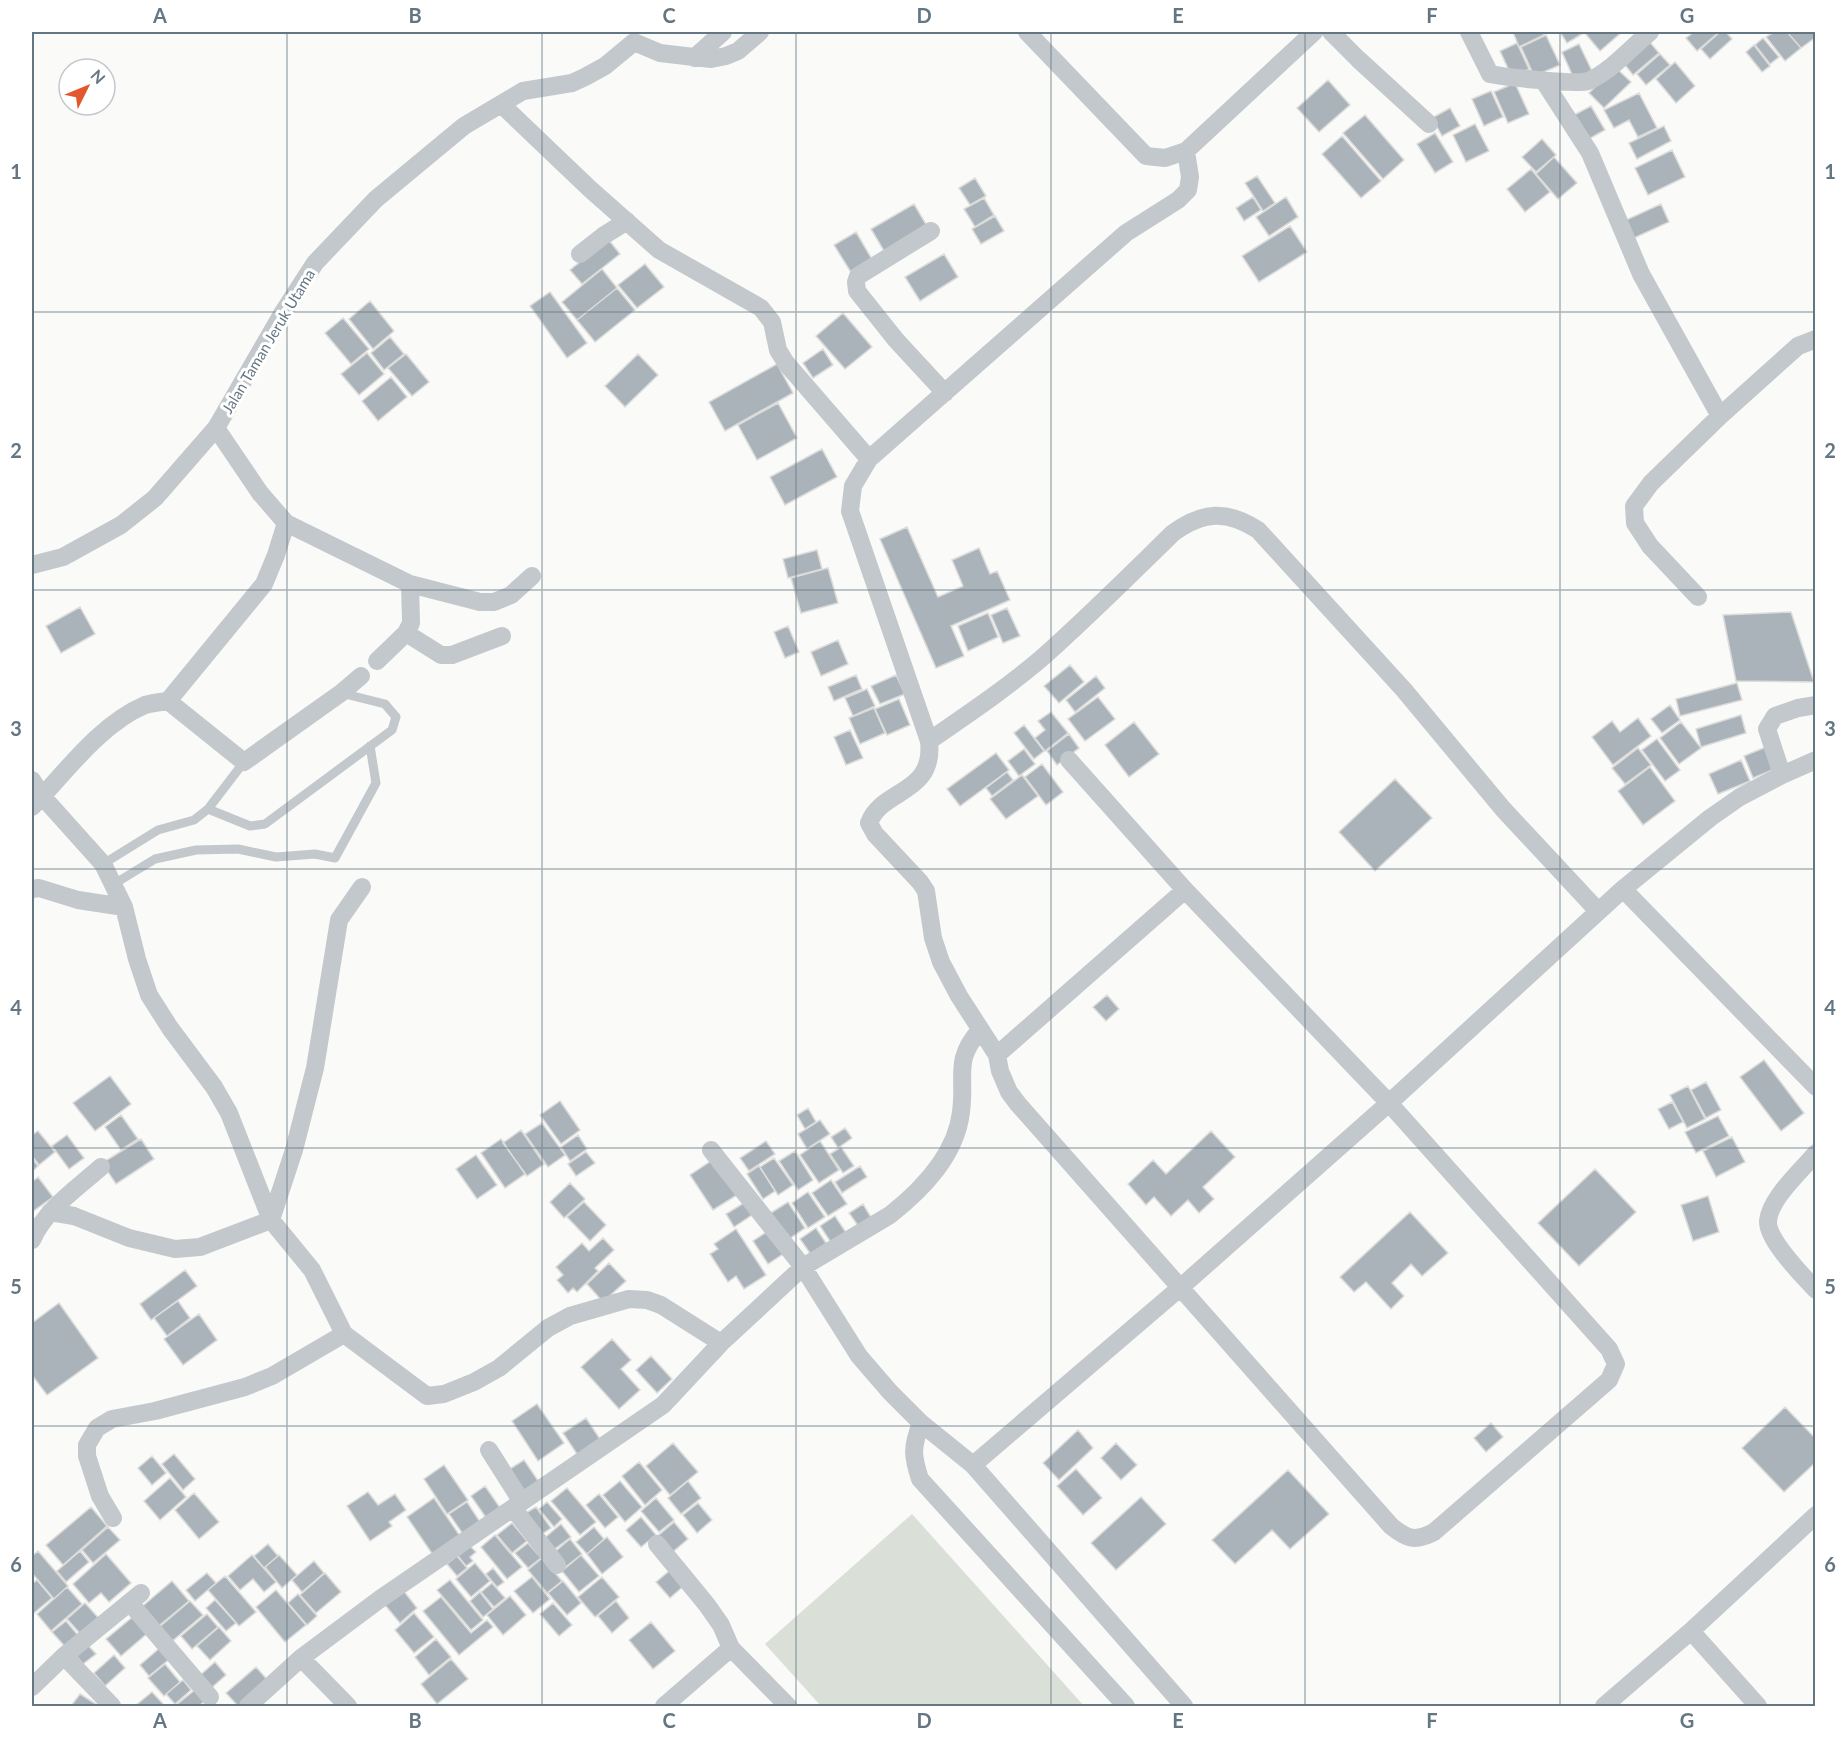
<svg xmlns="http://www.w3.org/2000/svg" width="1847" height="1738" font-family="Lato,sans-serif">
<style>
.green{fill:#dadfd7}
.building{fill:#aab3b9;stroke:#dcdcda;stroke-width:1.5}
.lines{fill:none;stroke-linecap:round;stroke-linejoin:round}
.service{stroke:#c3c8cc;stroke-width:9}
.minor{stroke:#c3c8cc;stroke-width:18}
.grid{fill:none;stroke:#657683;stroke-width:1.5;stroke-opacity:0.55}
.labels{text-anchor:middle;dominant-baseline:central;stroke-width:6;stroke-linejoin:round;paint-order:stroke}
.street-label{font-size:15px;fill:#657683;stroke:#fff}
.neatline{fill:none;stroke:#657683;stroke-width:2}
.grid-label{font-size:20px;text-anchor:middle;font-weight:bold;fill:#657683}
</style>
<rect width="100%" height="100%" fill="#fafaf8"/>
<path class="green" d="M912 1514 1084 1706H821L765 1644Z"/>
<path class="building" d="M1513 32H1542L1544 35 1519 47Z
M1560 32H1580L1582 34 1567 43Z
M1584 32H1622L1600 51Z
M1694 32H1719L1697 51 1686 38Z
M1720 32H1726L1732 39 1710 59 1701 49Z
M1774 32H1787L1801 48 1785 61 1766 37Z
M1787 32H1816V37L1801 48Z
M1546 35 1560 65 1534 76 1521 47Z
M1763 38 1779 57 1770 64 1755 45Z
M1648 40 1659 53 1633 75 1622 61Z
M1517 43 1529 69 1512 77 1500 51Z
M1579 44 1592 71 1574 79 1562 52Z
M1754 45 1770 66 1762 72 1746 52Z
M1660 54 1670 65 1646 85 1637 74Z
M1675 62 1695 86 1676 103 1656 79Z
M1615 67 1631 82 1604 108 1589 93Z
M1328 80 1350 105 1319 132 1297 108Z
M1515 83 1529 114 1508 123 1494 92Z
M1491 91 1503 117 1484 126 1472 99Z
M1639 93 1657 128 1638 137 1629 120 1614 128 1604 110Z
M1591 106 1605 130 1587 140 1574 115Z
M1450 108 1460 126 1442 136 1432 118Z
M1365 115 1404 160 1383 179 1343 133Z
M1475 124 1489 151 1466 162 1453 135Z
M1664 126 1671 141 1637 159 1629 143Z
M1435 133 1453 162 1435 173 1417 144Z
M1342 136 1381 181 1361 198 1322 154Z
M1542 139 1556 155 1536 172 1522 157Z
M1672 150 1685 177 1648 195 1635 168Z
M1554 157 1577 183 1558 199 1536 174Z
M1531 169 1550 192 1525 212 1507 189Z
M1257 176 1275 203 1263 211 1245 183Z
M975 178 986 196 970 205 959 188Z
M1253 197 1261 210 1244 221 1236 208Z
M1286 197 1298 217 1269 236 1256 217Z
M984 198 994 215 975 227 964 209Z
M914 204 927 226 884 251 871 229Z
M1661 204 1669 222 1634 238 1626 220Z
M995 216 1004 231 981 244 972 229Z
M1290 226 1307 252 1259 282 1242 256Z
M856 232 873 261 852 274 834 245Z
M608 239 620 254 582 284 570 270Z
M944 254 958 277 920 301 905 277Z
M645 264 664 287 637 308 618 285Z
M602 269 617 288 577 320 562 302Z
M617 288 635 310 595 342 577 320Z
M550 292 587 343 567 358 530 306Z
M370 301 394 331 373 349 349 319Z
M843 313 872 347 845 369 816 336Z
M343 318 369 349 351 364 325 333Z
M390 337 404 354 384 370 371 353Z
M823 349 833 365 813 378 803 363Z
M367 353 384 374 359 395 341 374Z
M406 354 429 382 412 396 388 368Z
M638 354 658 375 625 407 605 386Z
M777 364 793 393 725 431 709 402Z
M391 377 407 397 378 421 362 401Z
M778 403 797 438 757 460 738 425Z
M822 449 837 477 785 505 770 477Z
M907 527 938 597 963 586 952 560 979 548 990 574 997 571 1010 600 951 626 964 656 936 668 880 539Z
M817 550 822 569 788 578 783 559Z
M828 568 838 603 801 613 791 578Z
M80 607 95 634 61 653 46 626Z
M1007 608 1020 636 1003 643 991 615Z
M1791 612 1814 682 1736 681 1723 615Z
M988 613 998 637 968 651 958 626Z
M788 626 799 652 785 658 774 632Z
M838 640 848 664 821 676 811 652Z
M1070 665 1084 682 1059 703 1044 686Z
M856 675 862 689 834 701 828 687Z
M896 675 905 694 880 704 871 686Z
M1096 676 1105 688 1075 712 1066 700Z
M1737 683 1742 700 1680 716 1676 699Z
M867 689 875 706 853 716 845 698Z
M1098 697 1115 719 1085 741 1068 719Z
M899 699 910 725 887 735 875 709Z
M1670 705 1680 720 1662 733 1651 719Z
M874 708 885 733 860 744 849 718Z
M1051 712 1068 733 1045 751 1035 738 1045 730 1038 721Z
M1741 715 1746 733 1701 747 1696 729Z
M1638 718 1651 736 1613 765 1592 737 1612 721 1620 732Z
M1134 722 1159 754 1129 777 1105 745Z
M1681 722 1701 748 1679 764 1660 738Z
M1024 725 1044 751 1034 759 1014 733Z
M850 730 863 758 846 765 834 737Z
M1069 734 1079 748 1057 765 1047 751Z
M1657 739 1680 770 1665 781 1642 750Z
M1766 747 1775 769 1753 778 1744 756Z
M1638 748 1651 765 1625 784 1612 768Z
M1024 749 1035 764 1019 776 1008 761Z
M996 753 1009 770 960 806 947 789Z
M1741 760 1750 781 1718 794 1709 774Z
M1042 764 1063 792 1046 805 1025 777Z
M1650 767 1675 801 1643 825 1618 791Z
M1007 772 1013 780 992 796 986 788Z
M1022 775 1038 796 1006 819 990 799Z
M1395 779 1432 818 1375 871 1339 832Z
M1107 995 1119 1009 1106 1021 1093 1007Z
M1764 1060 1804 1113 1781 1131 1740 1077Z
M110 1076 131 1104 95 1131 73 1103Z
M1706 1082 1721 1110 1706 1118 1691 1090Z
M1688 1086 1705 1119 1687 1128 1670 1095Z
M560 1101 580 1130 561 1144 540 1115Z
M1672 1102 1683 1122 1669 1129 1658 1109Z
M808 1108 816 1122 805 1129 797 1115Z
M121 1115 138 1139 121 1150 105 1127Z
M1718 1116 1729 1136 1696 1153 1685 1132Z
M820 1120 830 1134 807 1149 798 1134Z
M542 1123 565 1155 548 1167 525 1134Z
M845 1128 852 1138 838 1148 831 1137Z
M521 1130 544 1164 527 1176 503 1143Z
M38 1131 55 1152 39 1165 32 1156V1135Z
M1211 1131 1235 1157 1203 1187 1214 1199 1199 1213 1188 1200 1171 1216 1154 1197 1146 1205 1128 1184 1153 1160 1166 1174Z
M67 1135 84 1158 69 1169 52 1146Z
M578 1135 587 1149 570 1161 561 1147Z
M1732 1137 1745 1162 1716 1177 1703 1151Z
M141 1139 154 1159 116 1184 102 1163Z
M501 1139 525 1174 505 1188 481 1153Z
M766 1141 775 1154 749 1171 740 1158Z
M820 1141 839 1170 819 1183 800 1155Z
M841 1147 854 1166 843 1173 830 1154Z
M795 1151 813 1180 798 1190 779 1161Z
M586 1152 595 1163 576 1176 568 1164Z
M476 1155 497 1185 477 1199 456 1169Z
M32 1158 38 1166 32 1172Z
M774 1158 793 1185 778 1195 760 1167Z
M714 1159 737 1195 713 1210 690 1175Z
M759 1166 775 1191 763 1199 747 1174Z
M860 1166 867 1177 842 1193 835 1182Z
M1595 1169 1636 1212 1579 1266 1538 1223Z
M38 1177 53 1197 32 1212V1182Z
M831 1180 847 1204 828 1216 812 1193Z
M570 1183 585 1199 564 1218 550 1202Z
M808 1192 825 1217 808 1228 792 1203Z
M1708 1196 1719 1232 1693 1241 1681 1205Z
M747 1201 755 1213 734 1227 726 1214Z
M584 1202 606 1225 590 1241 567 1217Z
M788 1202 805 1228 786 1241 769 1214Z
M863 1204 872 1219 859 1227 849 1213Z
M1410 1212 1448 1253 1422 1276 1411 1264 1392 1283 1404 1296 1391 1309 1366 1282 1354 1292 1340 1277Z
M835 1216 849 1237 834 1247 820 1226Z
M816 1228 830 1249 814 1259 800 1239Z
M736 1229 766 1275 744 1289 736 1276 728 1282 710 1254 718 1249 714 1244Z
M768 1231 783 1254 768 1264 753 1241Z
M603 1238 614 1250 595 1268 598 1271 577 1292 573 1288 568 1293 557 1280 563 1275 556 1267 582 1243 589 1251Z
M609 1263 626 1281 603 1302 587 1284Z
M185 1270 197 1286 151 1320 140 1304Z
M178 1301 190 1318 167 1336 154 1318Z
M59 1303 98 1358 47 1395 32 1375V1323Z
M199 1314 217 1340 183 1365 164 1339Z
M612 1339 631 1360 621 1369 640 1390 619 1409 581 1367Z
M651 1356 672 1379 657 1393 636 1370Z
M537 1404 564 1443 538 1461 512 1421Z
M1785 1407 1816 1439V1462L1784 1492 1742 1448Z
M586 1418 602 1442 579 1457 563 1433Z
M1491 1423 1503 1437 1486 1452 1474 1438Z
M1078 1430 1093 1448 1059 1480 1043 1463Z
M673 1443 698 1472 670 1495 646 1466Z
M1116 1443 1137 1465 1121 1480 1101 1458Z
M174 1454 195 1479 183 1490 162 1464Z
M152 1456 166 1473 152 1485 138 1468Z
M524 1460 539 1482 521 1495 505 1472Z
M639 1462 662 1490 645 1505 622 1476Z
M444 1465 468 1500 447 1514 424 1479Z
M1076 1469 1102 1498 1083 1515 1057 1486Z
M1288 1470 1329 1514 1290 1549 1272 1530 1235 1564 1212 1540Z
M170 1478 186 1497 160 1520 144 1501Z
M620 1481 642 1507 625 1522 603 1495Z
M688 1481 701 1498 681 1514 668 1498Z
M485 1486 503 1512 489 1522 471 1496Z
M567 1488 596 1522 580 1535 551 1501Z
M368 1492 378 1505 395 1494 406 1510 389 1522 392 1526 370 1541 347 1506Z
M194 1493 219 1522 199 1539 175 1510Z
M599 1494 618 1517 605 1528 586 1505Z
M1141 1497 1166 1524 1116 1570 1091 1543Z
M434 1498 460 1536 433 1555 407 1517Z
M656 1498 674 1520 659 1532 641 1511Z
M467 1502 482 1525 465 1537 449 1514Z
M547 1502 562 1519 554 1527 539 1509Z
M698 1503 712 1520 697 1533 683 1515Z
M91 1507 107 1526 63 1565 46 1545Z
M536 1507 551 1528 539 1536 524 1514Z
M641 1517 656 1535 641 1547 626 1530Z
M674 1522 688 1539 668 1556 654 1539Z
M512 1523 527 1541 512 1553 497 1535Z
M561 1524 571 1537 552 1551 542 1540Z
M108 1527 120 1540 93 1563 82 1550Z
M594 1527 604 1539 587 1554 576 1542Z
M495 1535 522 1567 507 1579 481 1547Z
M607 1537 623 1557 602 1574 587 1554Z
M570 1539 582 1554 563 1569 551 1555Z
M528 1543 541 1558 528 1568 515 1553Z
M268 1544 278 1556 264 1568 254 1556Z
M470 1546 476 1552 470 1557 473 1561 466 1566 458 1556Z
M38 1551 68 1586 54 1599 32 1573V1556Z
M80 1551 89 1562 66 1582 57 1571Z
M106 1554 131 1583 109 1602 101 1593 89 1603 73 1584Z
M252 1555 276 1582 264 1592 253 1579 240 1590 228 1576Z
M279 1555 297 1575 282 1588 265 1567Z
M581 1555 599 1576 579 1592 562 1571Z
M457 1556 467 1568 457 1576 447 1564Z
M542 1558 562 1581 547 1593 528 1570Z
M314 1561 324 1573 302 1592 292 1580Z
M475 1563 490 1581 471 1597 456 1579Z
M674 1567 687 1583 670 1598 656 1582Z
M493 1568 504 1582 497 1587 486 1574Z
M207 1573 216 1583 195 1601 186 1590Z
M325 1573 341 1592 316 1613 300 1595Z
M225 1576 256 1612 239 1626 208 1590Z
M532 1577 550 1599 533 1613 514 1591Z
M602 1577 619 1597 595 1617 578 1597Z
M37 1580 52 1598 34 1613 32 1610V1584Z
M450 1580 483 1620 471 1630 437 1590Z
M172 1581 189 1601 155 1629 138 1610Z
M563 1581 581 1603 567 1615 548 1593Z
M492 1583 505 1598 494 1607 481 1592Z
M67 1587 82 1604 51 1631 37 1614Z
M276 1590 306 1625 285 1642 256 1607Z
M403 1590 417 1608 400 1623 385 1605Z
M480 1592 493 1609 483 1617 470 1601Z
M298 1594 317 1616 307 1625 288 1603Z
M510 1596 526 1615 503 1635 487 1615Z
M441 1597 471 1633 487 1620 493 1627 459 1655 423 1611Z
M215 1600 236 1623 226 1631 206 1608Z
M190 1601 203 1615 170 1643 157 1629Z
M616 1601 629 1618 612 1633 598 1616Z
M85 1603 103 1623 85 1639 67 1619Z
M553 1603 572 1625 559 1636 540 1614Z
M414 1613 434 1637 414 1653 395 1630Z
M207 1614 218 1627 192 1649 181 1636Z
M135 1615 149 1632 121 1656 106 1639Z
M66 1621 82 1640 69 1651 52 1632Z
M651 1622 675 1651 653 1669 629 1640Z
M219 1627 231 1641 210 1660 197 1646Z
M436 1639 451 1657 429 1675 415 1657Z
M85 1642 96 1654 83 1664 73 1652Z
M162 1646 172 1657 149 1676 140 1665Z
M114 1655 125 1668 105 1686 94 1673Z
M451 1659 468 1679 437 1704 421 1684Z
M215 1662 226 1675 209 1690 198 1677Z
M165 1664 180 1682 164 1696 148 1678Z
M256 1667 271 1684 244 1706H238L226 1693Z
M183 1680 191 1690 175 1704 166 1694Z
M196 1689 206 1700 199 1706H175Z
M152 1692 165 1706H135Z
M80 1694 99 1706H71Z"/>
<g class="lines">
<path class="service" d="M208 809 250 826 265 824 392 730 396 717 385 704 341 693
M103 864 158 830 194 820 208 809 244 762
M114 884 155 859 196 850 238 849 276 857 315 854 335 858 376 783 370 746"/>
<path class="minor" d="M1027 32 1146 156 1165 158 1186 151 1314 32
M1331 32 1358 59 1429 124
M1469 32 1490 74C1504 77 1577 85 1588 81 1609 73 1632 47 1650 32
M694 58 723 32
M1543 80 1590 153 1641 274 1720 416
M501 104 590 189 659 250 761 308 772 322 778 350 786 363 869 459
M931 231 858 276 856 282 857 291 896 340 945 393
M580 254 603 236 627 221
M216 428 260 493 286 523 410 584 480 602H494L511 595 532 576
M32 565 63 557 121 525 155 498 216 428 282 314 315 263 376 199 464 126 523 91 572 83 585 77 605 66 634 42 660 53 711 59 726 56 738 51 760 32
M1698 597 1650 546 1635 523 1634 506 1651 483 1720 416 1798 346 1816 339
M406 633 441 655H452L502 636
M377 661 406 633 411 623 410 584
M168 701 244 762 341 693 361 676
M929 741C968 714 1007 688 1043 657 1088 617 1130 575 1173 533 1203 511 1227 510 1258 530L1404 690 1503 809 1598 911
M1069 760 1185 890 1389 1103 1609 1349 1616 1364 1609 1380 1434 1532C1415 1542 1407 1539 1391 1526L1018 1104 1009 1092 1000 1071 997 1055 959 996 941 962 933 938 926 891 920 882 875 834 869 823C882 788 935 795 929 741L850 511 853 486 869 459 1126 233 1178 200 1188 190 1190 177 1186 151
M1782 775 1767 729 1775 716 1798 708 1816 705
M32 780 42 796 103 864 124 907 137 959 149 995 170 1028 214 1087 229 1113 271 1220 312 1270 344 1334 427 1396 444 1394 474 1382 499 1368 548 1328 570 1316 629 1299 647 1300 661 1305 721 1343
M32 807C65 773 100 724 145 705 152 703 160 702 168 701L264 584 276 555 286 523
M32 889 39 888 78 900 124 907
M1623 889 1816 1087
M997 1055 1185 890
M711 1150 803 1267 859 1356 890 1392 921 1423 973 1465 1184 1706
M1816 1153C1801 1171 1770 1198 1768 1221 1767 1240 1803 1276 1816 1290
M50 1212 74 1216 129 1238 175 1249 200 1247 271 1220 294 1150 315 1068 339 920 362 887
M32 1240C46 1209 75 1190 101 1167
M921 1423C912 1447 912 1455 920 1479L1126 1706
M489 1450 522 1502
M973 1465 1181 1287 1389 1103 1623 889 1710 818 1740 797 1782 775 1816 760
M513 1508 557 1565
M113 1518 100 1496 87 1456V1445L97 1428 112 1419 155 1411 245 1387 272 1376 344 1334
M657 1544 707 1605 721 1625 731 1648 788 1706
M130 1603 210 1697
M1691 1631 1758 1706
M64 1656 141 1593
M301 1658 348 1706
M32 1687 64 1656 112 1706
M248 1706 301 1658 380 1599 663 1405 721 1343 803 1267 890 1215C923 1189 956 1155 961 1112 966 1075 953 1061 980 1030
M664 1706 731 1648
M1604 1706 1691 1631 1816 1515"/>
</g>
<path class="grid" d="M287 32V1706M542 32V1706M796 32V1706M1051 32V1706M1305 32V1706M1560 32V1706M32 312H1816M32 590H1816M32 869H1816M32 1148H1816M32 1426H1816"/>
<g class="labels">
<g class="street-label">
<text transform="translate(268 341) rotate(-59)">Jalan Taman Jeruk Utama</text>
</g>
</g>
<rect width="1847" height="1738" fill="none" stroke="#ffffff" stroke-width="66"/>
<g transform="translate(87 87) rotate(47)"><circle r="28" fill="#ffffff" stroke="#c1c8cd" stroke-width="1.5"/>
<path d="M0-4.5L10 22L0 15L-10 22Z" fill="#e4572e"/>
<text y="-9" font-size="16" font-weight="bold" text-anchor="middle" fill="#657683">N</text>
</g>
<rect x="33" y="33" width="1781" height="1672" class="neatline"/>
<g class="grid-label">
<text x="160" y="23">A</text>
<text x="415" y="23">B</text>
<text x="669" y="23">C</text>
<text x="924" y="23">D</text>
<text x="1178" y="23">E</text>
<text x="1432" y="23">F</text>
<text x="1687" y="23">G</text>
<text x="16" y="179">1</text>
<text x="1830" y="179">1</text>
<text x="16" y="458">2</text>
<text x="1830" y="458">2</text>
<text x="16" y="736">3</text>
<text x="1830" y="736">3</text>
<text x="16" y="1015">4</text>
<text x="1830" y="1015">4</text>
<text x="16" y="1294">5</text>
<text x="1830" y="1294">5</text>
<text x="16" y="1572">6</text>
<text x="1830" y="1572">6</text>
<text x="160" y="1728">A</text>
<text x="415" y="1728">B</text>
<text x="669" y="1728">C</text>
<text x="924" y="1728">D</text>
<text x="1178" y="1728">E</text>
<text x="1432" y="1728">F</text>
<text x="1687" y="1728">G</text>
</g>
</svg>
